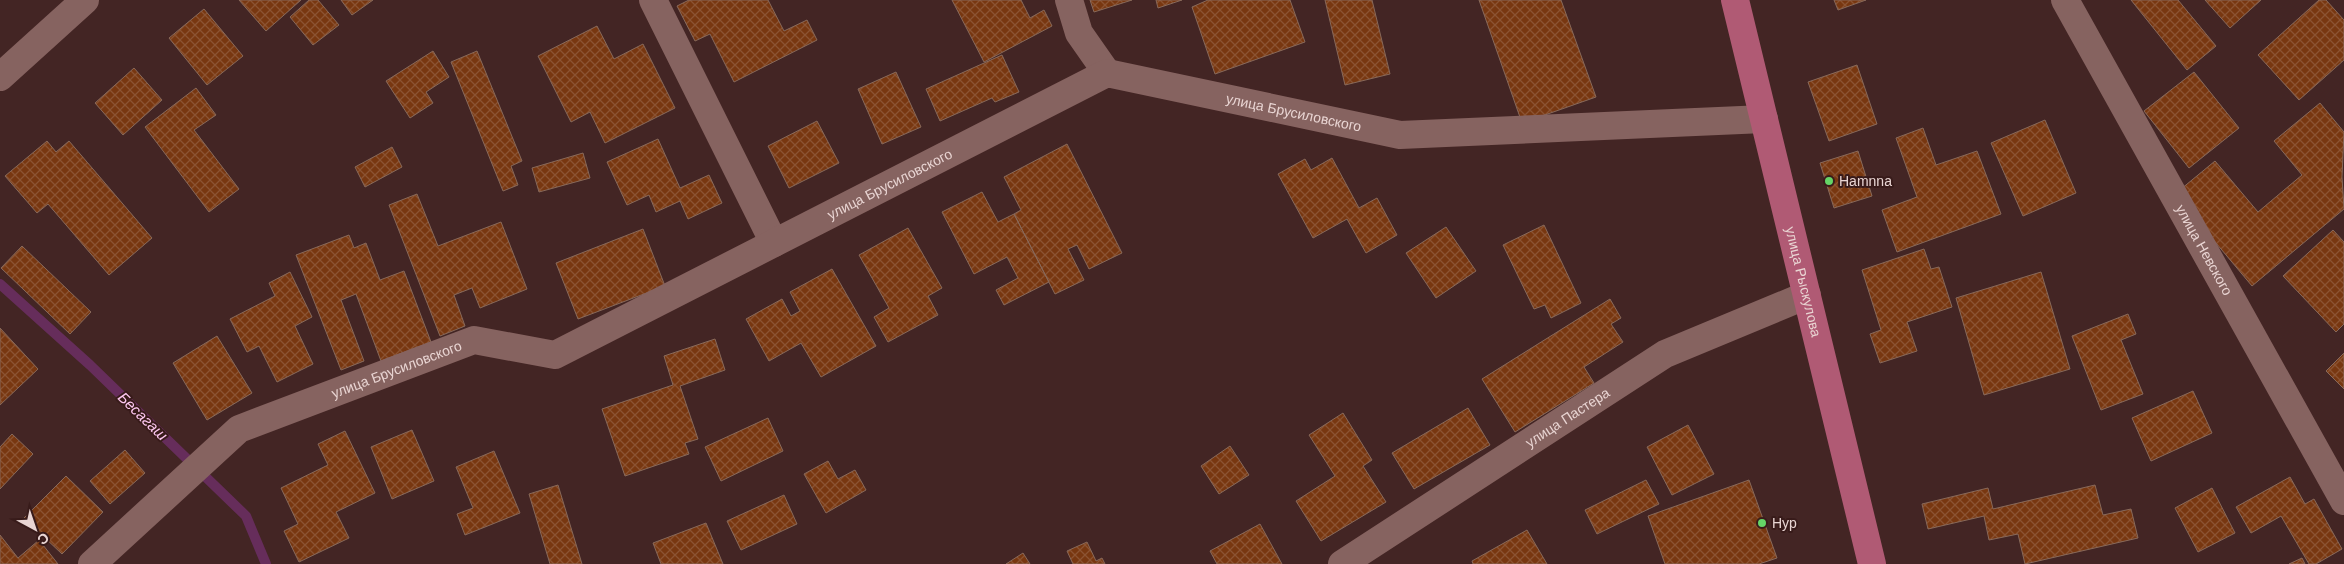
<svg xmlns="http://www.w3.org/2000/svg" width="2344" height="564" font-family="Arial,sans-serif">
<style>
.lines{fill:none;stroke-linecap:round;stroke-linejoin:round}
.stream{stroke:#662d5b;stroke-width:10}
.building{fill:url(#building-cross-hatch);stroke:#88695a}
.minor{stroke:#866360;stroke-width:28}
.major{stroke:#b05a74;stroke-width:28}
.poi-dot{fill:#65d467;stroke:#381b1a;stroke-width:2}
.labels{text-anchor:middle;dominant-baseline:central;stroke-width:4;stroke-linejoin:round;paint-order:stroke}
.street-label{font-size:14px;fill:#e9d5d3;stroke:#381b1a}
.poi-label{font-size:14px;fill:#e9d5d3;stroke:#381b1a;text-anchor:start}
.water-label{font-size:15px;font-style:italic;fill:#fec8f1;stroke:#381b1a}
</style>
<defs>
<pattern id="building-cross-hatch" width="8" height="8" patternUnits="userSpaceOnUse" patternTransform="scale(1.25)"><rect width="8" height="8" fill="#783710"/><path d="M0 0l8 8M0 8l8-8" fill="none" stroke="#8b5332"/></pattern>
</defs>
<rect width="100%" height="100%" fill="#432524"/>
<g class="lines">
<path class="stream" d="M0 284 90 365 246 516 266 564"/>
</g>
<path class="building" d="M239 0H301L266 31Z
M309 0H318L339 25 313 45 290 17Z
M341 0H373L352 15Z
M689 0H768L784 31 807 20 817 40 734 82 710 34 695 41 677 6Z
M952 0H1021L1030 18 1044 10 1052 26 984 62Z
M1090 0H1132L1094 12Z
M1156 0H1182L1158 8Z
M1208 0H1290L1305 42 1215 74 1192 7Z
M1325 0H1372L1390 74 1345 85Z
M1479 0H1561L1596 97 1522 123Z
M1834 0H1866L1838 10Z
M2131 0H2178L2216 46 2187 70Z
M2205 0H2261L2230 28Z
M2319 0H2326L2344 20V60L2299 100 2258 55Z
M204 9 243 56 207 85 169 38Z
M597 26 614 59 643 44 675 108 605 143 590 112 571 122 538 56Z
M433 51 449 77 426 92 433 103 410 118 386 81Z
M477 51 522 161 511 166 518 185 503 191 451 62Z
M1002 55 1019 92 995 102 992 98 940 121 926 89Z
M1857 65 1877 124 1829 141 1808 82Z
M134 68 162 100 123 135 95 103Z
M896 72 921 127 882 144 858 89Z
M2194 72 2239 128 2189 168 2144 111Z
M196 88 216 115 194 130 239 189 209 212 145 127Z
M2320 103 2344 132 2342 177 2344 209 2252 286 2175 194 2215 161 2258 212 2302 175 2274 141Z
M2045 120 2076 193 2023 216 1991 143Z
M817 121 839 163 789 188 768 146Z
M1923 128 1936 165 1977 151 2001 214 1897 252 1882 210 1917 197 1896 138Z
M658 139 680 188 709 175 722 203 688 219 680 201 656 212 649 195 627 205 607 162Z
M47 141 56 152 69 141 152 238 109 275 48 204 37 213 5 176Z
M1067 144 1122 253 1089 269 1077 245 1068 249 1084 280 1055 294 1014 214 1021 210 1004 177Z
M392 147 402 167 365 187 355 167Z
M1858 151 1872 196 1834 208 1820 163Z
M583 153 590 178 539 192 532 168Z
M1332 158 1359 208 1377 198 1397 235 1366 253 1347 219 1313 238 1278 174 1305 159 1311 170Z
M982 192 998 222 1014 214 1049 282 1004 305 996 290 1018 278 1007 257 974 274 942 212Z
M417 194 438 246 501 222 527 289 480 308 472 288 454 295 465 326 440 336 389 205Z
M1544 225 1581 303 1551 318 1545 305 1534 309 1503 245Z
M1446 227 1476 271 1436 298 1406 253Z
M908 228 942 288 928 296 938 315 888 342 874 317 889 308 859 255Z
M643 229 665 286 578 319 556 263Z
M2333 230 2344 242V324L2336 332 2283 276Z
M349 235 354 248 366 243 380 280 404 271 431 342 381 361 356 294 341 300 364 361 341 370 296 255Z
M22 246 91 312 70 334 1 268Z
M1924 249 1931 269 1939 267 1952 307 1907 322 1917 351 1880 363 1870 334 1881 330 1862 270Z
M832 269 876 346 821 377 801 343 769 361 746 319 782 299 791 316 800 311 790 292Z
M290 272 312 317 295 326 313 364 277 382 259 346 247 352 230 319 275 296 269 283Z
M2041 272 2070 369 1984 395 1956 298Z
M1610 299 1621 318 1611 324 1623 342 1584 367 1594 383 1515 432 1482 379Z
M2128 314 2136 334 2121 340 2143 394 2101 410 2072 336Z
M0 328 38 369 0 405Z
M217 336 252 393 207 420 173 363Z
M715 339 725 370 680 386 698 439 685 443 689 454 625 476 602 409 673 385 664 356Z
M2344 353V389L2326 371Z
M2193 391 2212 433 2151 461 2132 418Z
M1468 408 1490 445 1414 489 1392 453Z
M1343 413 1372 460 1363 466 1386 502 1321 541 1296 501 1335 476 1309 435Z
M768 418 783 451 721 481 705 447Z
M1688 425 1714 474 1672 495 1647 447Z
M412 430 434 481 392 499 371 447Z
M345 431 375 493 336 512 349 538 299 562 284 531 298 524 281 488 328 465 318 444Z
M12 434 33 454 0 489V447Z
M1230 446 1249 475 1219 494 1201 466Z
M125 450 145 473 110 504 90 481Z
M494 451 520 513 465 535 457 514 473 508 456 467Z
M828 461 838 479 855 470 866 490 826 513 804 474Z
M66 476 103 512 62 554 24 518Z
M2290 477 2305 504 2314 499 2342 549 2316 564H2309L2281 516 2251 533 2236 507Z
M1646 480 1659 504 1597 534 1585 510Z
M1749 480 1777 558 1759 564H1665L1648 516Z
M558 485 582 564H550L529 494Z
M2095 485 2103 515 2131 509 2138 538 2025 564 2018 534 1989 540 1984 516 1928 529 1922 504 1988 488 1993 509Z
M2212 488 2235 533 2198 552 2175 508Z
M784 495 797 524 741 550 727 521Z
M706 523 723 564H661L653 543Z
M1260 524 1282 564H1217L1210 551Z
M1527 530 1547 564H1473L1472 561Z
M0 535 18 558 39 540 58 564H0Z
M1087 542 1096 561 1102 558 1105 564H1073L1067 551Z
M1023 553 1030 564H1006Z
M2302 558 2305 564H2289Z"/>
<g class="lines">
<g class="minor">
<path d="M653 0 774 243"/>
<path d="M1069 0 1079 33 1107 73"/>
<path id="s1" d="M2065 0 2344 501"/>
<path d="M0 77 85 0"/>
<path id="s2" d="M92 564 239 429 474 340 555 355 1107 73 1400 135 1764 119"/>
<path id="s3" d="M1342 564 1665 354 1807 295"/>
</g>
<path class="major" id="s4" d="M1735 0 1872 564"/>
</g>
<g class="poi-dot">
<circle cx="1829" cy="181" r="5"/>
<circle cx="1762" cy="523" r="5"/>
</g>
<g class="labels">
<g class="street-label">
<text stroke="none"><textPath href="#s2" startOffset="1344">улица Брусиловского</textPath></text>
<text stroke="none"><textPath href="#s2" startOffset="909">улица Брусиловского</textPath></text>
<text stroke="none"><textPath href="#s1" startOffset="286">улица Невского</textPath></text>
<text stroke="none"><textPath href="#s4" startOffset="290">улица Рыскулова</textPath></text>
<text stroke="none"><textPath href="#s2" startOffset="368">улица Брусиловского</textPath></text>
<text stroke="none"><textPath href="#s3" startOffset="269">улица Пастера</textPath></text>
</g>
<g class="poi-label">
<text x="1839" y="181">Hamnna</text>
<text x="1772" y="523">Hyp</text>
</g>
<g class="water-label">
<text transform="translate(143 416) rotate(44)">Бесагаш</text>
</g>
</g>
<g transform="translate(35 529) rotate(140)" stroke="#381b1a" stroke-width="4" paint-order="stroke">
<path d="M0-4L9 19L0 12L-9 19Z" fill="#e9d5d3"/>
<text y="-8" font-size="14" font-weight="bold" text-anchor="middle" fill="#e9d5d3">С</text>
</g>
</svg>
